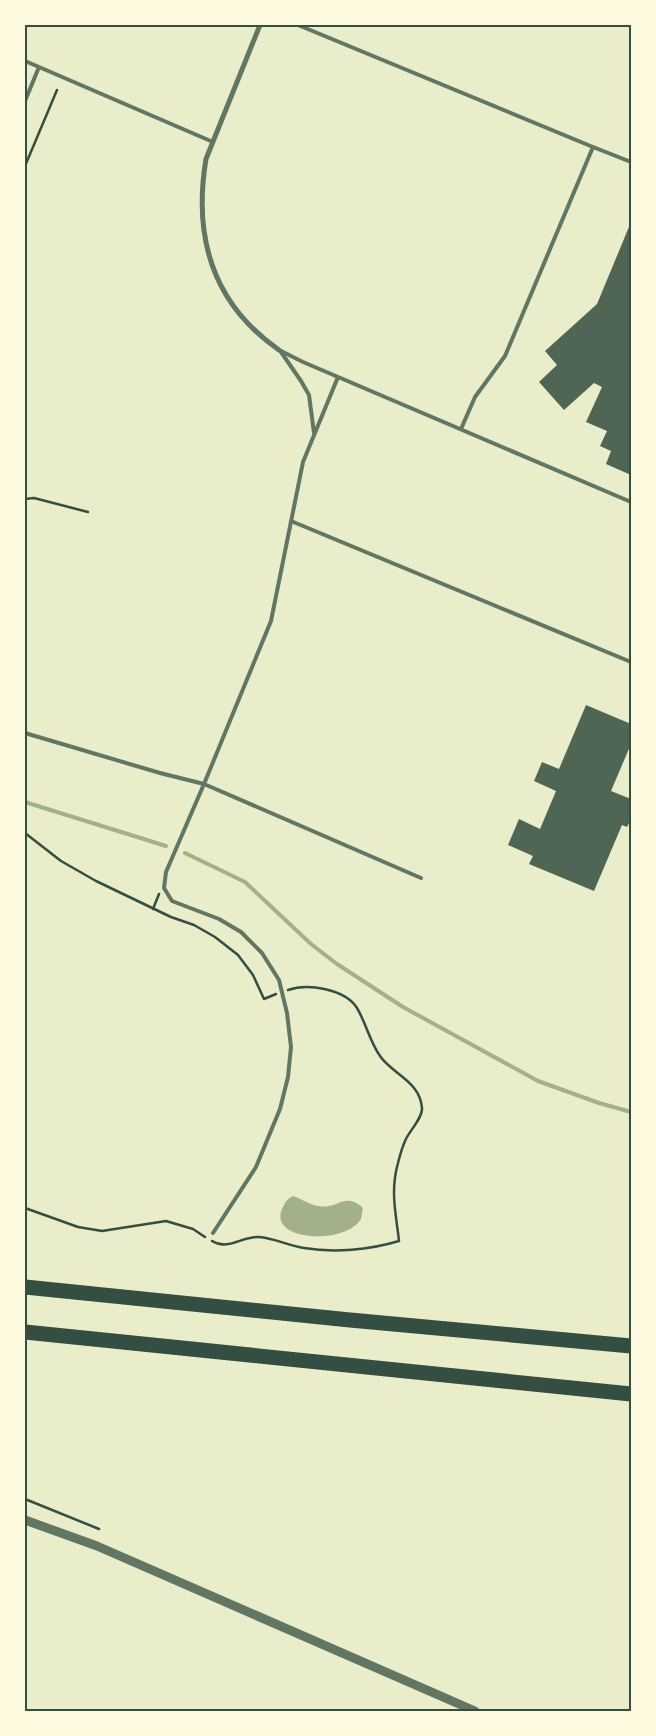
<svg xmlns="http://www.w3.org/2000/svg" width="656" height="1736" font-family="Cabin,sans-serif">
<style>
.water{fill:#a3b18a}
.lines{fill:none;stroke-linecap:round;stroke-linejoin:round}
.stream{stroke:#a3b18a;stroke-width:4}
.building{fill:#4f6655}
.path{stroke:#344e41;stroke-width:2.5}
.service{stroke:#617663;stroke-width:4}
.minor{stroke:#617663;stroke-width:5}
.tertiary{stroke:#617663;stroke-width:9}
.motorway{stroke:#344e41;stroke-width:15}
.neatline{fill:none;stroke:#344e41;stroke-width:2}
</style>
<rect width="100%" height="100%" fill="#e9edc9"/>
<path class="water" d="M293 1196C302 1199 310 1205 319 1206 338 1210 344 1191 363 1208 362 1211 362 1216 361 1219 345 1246 265 1241 283 1207 286 1201 287 1199 293 1196Z"/>
<g class="lines">
<path class="stream" d="M25 802 166 846
M185 853 245 882 311 944 337 964 403 1007 538 1081 599 1103 631 1112"/>
</g>
<path class="building" d="M631 222V475L606 464 611 451 600 446 607 431 586 422 602 387 594 383 564 410 539 382 557 365 545 351 597 304Z
M586 705 631 724V744L611 791 631 799V819L627 827 622 825 594 891 529 864 533 856 508 845 519 819 540 829 556 791 534 781 542 762 559 769Z"/>
<g class="lines">
<path class="path" d="M25 166 57 90
M25 499 34 498 88 512
M25 833 61 861 96 881 171 917 194 925 215 937 238 955 253 975 264 999 276 994
M153 909 159 894
M25 1208 78 1227 102 1231 166 1221 193 1229 205 1237
M212 1241C228 1251 242 1236 259 1237 274 1238 289 1246 304 1248 334 1253 369 1250 399 1241 396 1214 390 1191 398 1163 400 1155 402 1148 405 1141 409 1131 423 1118 422 1108 420 1081 392 1074 380 1056 370 1042 366 1023 357 1008 345 989 308 983 288 990
M25 1499 99 1529"/>
<path class="service" d="M298 25 593 147 505 356 475 397 461 429
M25 61 39 67 25 101
M39 67 213 142
M593 147 631 162
M279 350 303 362 631 502
M281 352 301 381 309 395 314 433
M291 521 631 662
M25 733 160 773 204 784 271 621 303 462 338 377
M213 1233 256 1167 280 1109 288 1077 291 1047 287 1013 279 980 262 953 241 932 219 919 172 901 164 888 166 872 204 784 421 878"/>
<path class="minor" d="M260 25 206 159C193 237 213 304 279 350"/>
<path class="tertiary" d="M25 1520 97 1546 475 1711"/>
<path class="motorway" d="M25 1287 350 1320 631 1346
M25 1332 631 1394"/>
</g>
<rect width="656" height="1736" fill="none" stroke="#fefae0" stroke-width="52"/>
<rect x="26" y="26" width="604" height="1684" class="neatline"/>
</svg>
